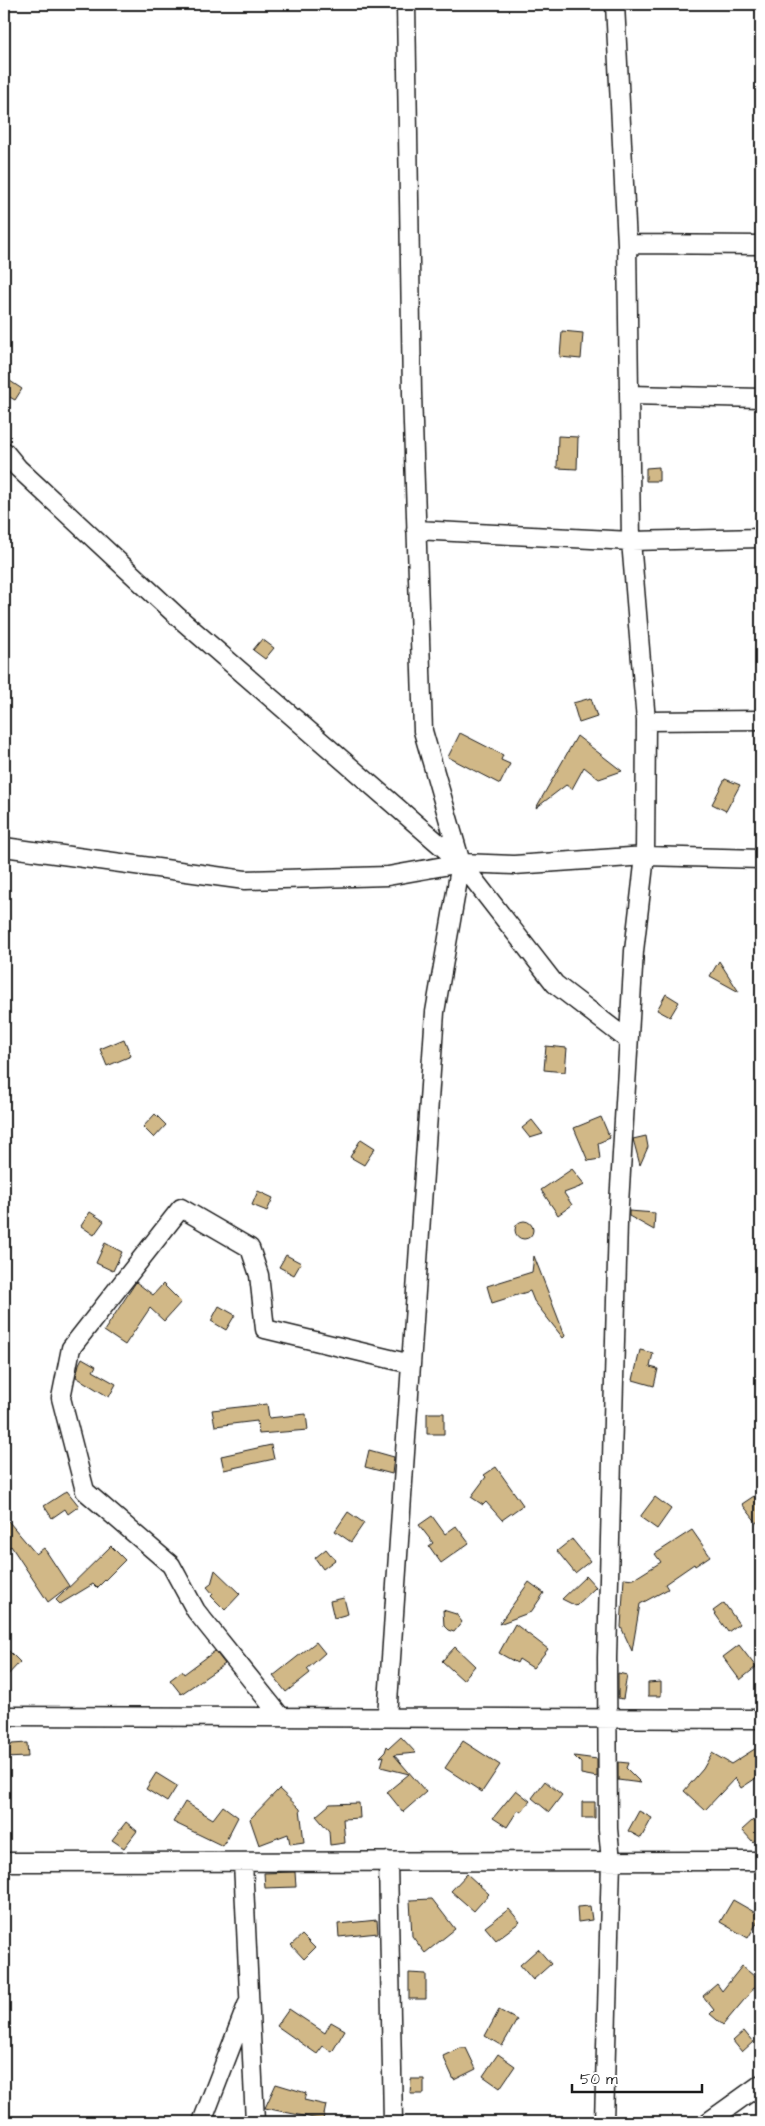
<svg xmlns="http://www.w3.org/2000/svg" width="765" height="2126" font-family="'Architects Daughter',sans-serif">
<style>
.building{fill:#d1b887;stroke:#1c1c1c}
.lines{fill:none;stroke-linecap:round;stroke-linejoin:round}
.street-casing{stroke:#1c1c1c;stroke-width:21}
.street{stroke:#fff;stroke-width:18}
</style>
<rect width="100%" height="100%" fill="#fff"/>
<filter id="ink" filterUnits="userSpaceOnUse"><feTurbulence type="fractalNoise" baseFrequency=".02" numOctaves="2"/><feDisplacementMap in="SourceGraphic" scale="10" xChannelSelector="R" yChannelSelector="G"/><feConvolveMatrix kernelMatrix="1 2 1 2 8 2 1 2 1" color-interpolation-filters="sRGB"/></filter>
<g filter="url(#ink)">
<path class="building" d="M562 331 583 333 581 359 560 357Z
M4 377 22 389 15 400 4 394Z
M558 436 578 437 577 469 557 468Z
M659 467V481H646V468Z
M262 639 274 648 265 659 253 650Z
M591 698 597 717 579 723 573 703Z
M460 733 503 755 501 760 510 764 500 784 448 757Z
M577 736 622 771 599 779 584 767 572 789 566 785 536 808Z
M725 779 740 785 726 811 712 804Z
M719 961 739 992 710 976Z
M666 994 679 1002 670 1017 657 1010Z
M124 1039 131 1056 107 1066 100 1049Z
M546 1046 567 1048 565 1072 544 1070Z
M155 1114 166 1125 154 1138 143 1127Z
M601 1117 610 1138 598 1143 600 1159 588 1161 574 1128Z
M532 1120 543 1134 530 1138 522 1128Z
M646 1136 648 1147 640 1165 633 1139Z
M361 1139 375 1148 364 1165 350 1157Z
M572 1169 585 1185 564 1193 572 1205 558 1215 541 1190Z
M258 1191 273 1198 267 1211 252 1205Z
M629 1211 655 1213 654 1230 629 1216Z
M90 1212 104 1221 94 1235 81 1226Z
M515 1230a9 9 0 1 1 18 0a9 9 0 1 1-18 0Z
M105 1243 122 1252 113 1271 96 1263Z
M286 1255 301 1263 294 1275 279 1267Z
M534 1256 565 1336 563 1338 534 1301 530 1291 492 1303 487 1286 532 1272Z
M136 1282 153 1295 163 1284 181 1302 164 1321 150 1308 125 1345 104 1331Z
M219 1306 235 1315 226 1330 211 1321Z
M640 1350 653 1353 650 1367 658 1369 654 1386 633 1380Z
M82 1358 96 1366 93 1371 116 1384 109 1397 76 1377 79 1364Z
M267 1404 269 1418 306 1414 308 1430 259 1434 257 1421 215 1426 212 1410Z
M427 1413H444V1434H427Z
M271 1445 274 1459 224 1470 221 1456Z
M369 1450 394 1457 392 1474 365 1467Z
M496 1467 523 1505 502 1520 486 1502 483 1505 471 1497 486 1477 484 1475Z
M67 1491 79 1506 68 1514 65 1509 52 1518 44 1506Z
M754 1496 761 1509V1528L742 1504Z
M655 1497 671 1509 657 1529 640 1517Z
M348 1512 364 1523 351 1542 335 1531Z
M4 1516 36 1554 44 1548 69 1586 48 1602 11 1546 4 1552Z
M432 1516 445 1534 456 1526 469 1543 441 1563 429 1546 433 1543 419 1525Z
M692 1530 710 1556 695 1566 694 1564 665 1584 668 1589 640 1604 632 1651 621 1627 624 1578 634 1579 661 1562 655 1554Z
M572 1539 590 1561 575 1573 557 1551Z
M111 1546 125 1560 97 1588 93 1584 60 1604 56 1600Z
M326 1549 335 1560 323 1569 315 1558Z
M215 1570 240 1594 225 1610 211 1596 213 1594 207 1587 211 1584Z
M586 1576 596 1587 576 1606 562 1599Z
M529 1582 544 1593 531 1612 499 1624Z
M344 1598 348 1614 334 1618 330 1601Z
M724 1603 739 1624 728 1632 713 1611Z
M443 1610 456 1614 462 1622 454 1632 448 1630 444 1626Z
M515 1624 548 1649 533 1668 519 1659 517 1663 499 1653Z
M316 1642 325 1653 307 1669 310 1673 286 1692 273 1676Z
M739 1645 756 1667 740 1680 723 1657Z
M4 1646 20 1662 4 1679Z
M455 1647 475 1666 463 1680 442 1661Z
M215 1651 225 1664 181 1694 170 1680 182 1671 184 1674Z
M618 1673 627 1675 623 1699 618 1698Z
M661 1682V1696H648V1683Z
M401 1737 416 1753 394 1755 426 1792 403 1812 387 1792 409 1774 381 1767 384 1756 380 1757 385 1752 387 1746 389 1748Z
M463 1741 500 1765 482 1792 445 1768Z
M27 1743 28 1757 4 1758V1746L12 1745V1744Z
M761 1745V1775L741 1788 735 1778 705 1810 684 1791 703 1769 712 1753 731 1764Z
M574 1756 597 1759V1777L581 1774V1763Z
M618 1762 628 1763 626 1768 641 1783 618 1780Z
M156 1773 177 1786 167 1802 146 1789Z
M545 1781 562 1795 549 1812 532 1798Z
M279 1789 300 1809 304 1842 290 1844 288 1834 259 1845 250 1819Z
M516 1790 530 1801 521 1812 518 1810 507 1827 493 1818Z
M185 1802 213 1819 223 1806 238 1817 223 1846 173 1822Z
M582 1802H595V1818H582Z
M359 1803 360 1818 343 1819 345 1843 330 1845 329 1831 316 1816 330 1804Z
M639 1811 652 1818 641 1838 628 1831Z
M753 1820 761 1830V1834L753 1842 742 1830Z
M126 1822 137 1831 124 1848 112 1840Z
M295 1872 296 1887 265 1888 264 1873Z
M467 1874 489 1894 474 1911 451 1891Z
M432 1899 455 1929 425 1953 412 1936 410 1900Z
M733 1900 761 1916 748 1938 720 1922Z
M590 1906 592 1920 578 1922 577 1907Z
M509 1909 520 1922 496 1940 485 1927Z
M377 1920 378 1933 339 1937 338 1924Z
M302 1935 315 1948 304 1959 291 1945Z
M538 1949 551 1964 533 1980 520 1965Z
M742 1966 760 1981 723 2025 710 2014 714 2010 703 1996 717 1984 722 1991Z
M409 1973 426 1974V1999H409Z
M289 2009 325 2033 331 2022 345 2030 332 2052 323 2046 317 2054 277 2026Z
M499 2010 517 2020 502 2046 485 2036Z
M744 2031 753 2042 742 2052 733 2041Z
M460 2048H466L476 2069 454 2080 443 2056Z
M498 2054 515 2066 500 2088 483 2076Z
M411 2079H424V2094H410Z
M276 2084 306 2093 304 2100 326 2105 323 2120 265 2108Z"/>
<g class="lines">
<g class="street-casing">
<path id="street" d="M615 4 627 244 761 245
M629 395 761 398
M4 451 18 468 178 617 461 863 555 984 628 1040
M416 530 631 541 761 538
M646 721 761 720
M4 847 245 880 388 876 461 863 514 865 645 856 761 859
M4 1716 761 1719
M281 1717 196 1611 171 1565 85 1491 61 1398 71 1348 181 1208 250 1248 259 1275 265 1329 411 1364
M387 1717 435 1012 461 863 423 731 412 393 406 4
M388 1861 393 2122
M4 1862 761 1861
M243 1862 255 2122
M202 2122 247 2005
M604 2122 611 1861 608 1829 607 1658 618 1221 634 951 645 856 646 721 631 541 627 244
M708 2122 761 2084"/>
</g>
<use href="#street" class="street"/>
</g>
</g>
<rect width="765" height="2126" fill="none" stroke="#fff" stroke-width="20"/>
<rect x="10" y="10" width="745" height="2106" fill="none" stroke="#1c1c1c" stroke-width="2" filter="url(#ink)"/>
<path d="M572 2084v8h130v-8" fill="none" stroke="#1c1c1c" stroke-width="2.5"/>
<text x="580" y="2084" font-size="15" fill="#1c1c1c" stroke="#ffffff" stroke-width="4" paint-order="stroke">50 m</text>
</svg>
